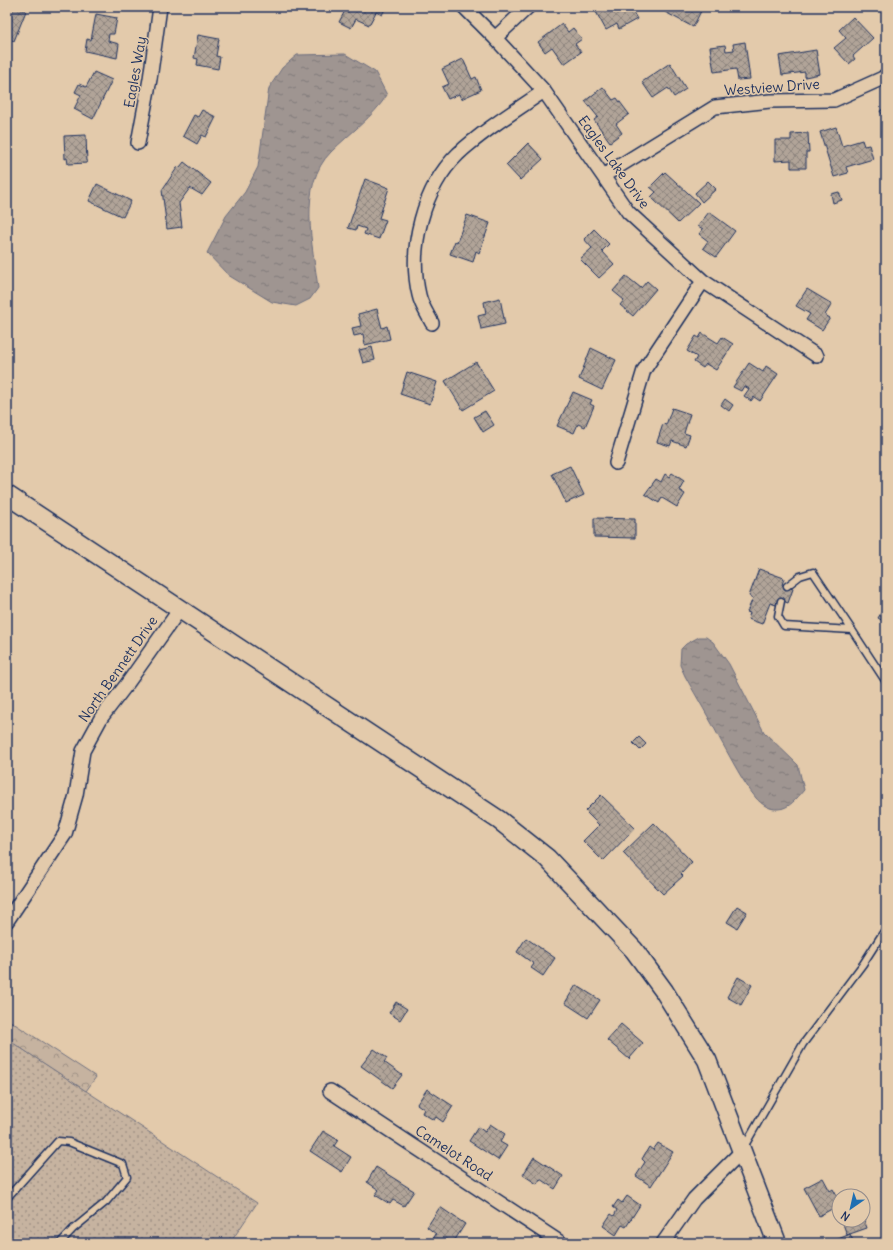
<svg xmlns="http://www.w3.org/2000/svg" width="893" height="1250" font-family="Delius,sans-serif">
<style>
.grass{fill:url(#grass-dots);stroke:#70717f}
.forest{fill:url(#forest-crowns);stroke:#70717f}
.water{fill:url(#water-ripples);stroke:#6a6c7d}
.building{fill:url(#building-cross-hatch);stroke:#1b2f5e}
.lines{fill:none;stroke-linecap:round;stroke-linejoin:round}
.service-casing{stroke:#1b2f5e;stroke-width:9}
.minor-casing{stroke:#1b2f5e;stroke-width:16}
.secondary-casing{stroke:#1b2f5e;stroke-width:21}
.service{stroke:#e3caab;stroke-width:6}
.minor{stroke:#e3caab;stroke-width:13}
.secondary{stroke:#e3caab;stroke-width:18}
.labels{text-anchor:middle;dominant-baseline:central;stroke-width:3;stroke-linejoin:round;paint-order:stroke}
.street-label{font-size:14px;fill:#1b2f5e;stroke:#e3caab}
</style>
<defs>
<pattern id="grass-dots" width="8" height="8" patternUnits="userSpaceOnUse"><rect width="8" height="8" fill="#c6b3a0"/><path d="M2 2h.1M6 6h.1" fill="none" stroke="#a09286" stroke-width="1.8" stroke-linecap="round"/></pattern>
<pattern id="forest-crowns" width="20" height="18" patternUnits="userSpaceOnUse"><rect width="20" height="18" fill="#c6b3a0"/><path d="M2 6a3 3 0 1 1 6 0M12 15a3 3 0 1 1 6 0" fill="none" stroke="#a09286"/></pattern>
<pattern id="water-ripples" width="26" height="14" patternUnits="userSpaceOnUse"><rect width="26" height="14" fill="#9f9591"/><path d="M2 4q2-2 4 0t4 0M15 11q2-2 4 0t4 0" fill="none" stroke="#817a7a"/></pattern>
<pattern id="building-cross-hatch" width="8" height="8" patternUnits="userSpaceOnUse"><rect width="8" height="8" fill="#b1a498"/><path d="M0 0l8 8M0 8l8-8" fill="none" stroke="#8f867f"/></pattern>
</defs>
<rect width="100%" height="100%" fill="#e3caab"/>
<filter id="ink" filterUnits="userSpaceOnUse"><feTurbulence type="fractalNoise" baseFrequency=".025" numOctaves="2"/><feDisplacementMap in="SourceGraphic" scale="8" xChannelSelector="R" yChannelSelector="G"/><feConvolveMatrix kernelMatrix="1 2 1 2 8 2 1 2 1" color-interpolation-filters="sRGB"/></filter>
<g filter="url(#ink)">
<path class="grass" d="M7 1039 257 1203 230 1243H7Z"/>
<path class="forest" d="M7 1019 96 1077 86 1091 7 1039Z"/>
<path class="water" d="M345 54 375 72 387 95C373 117 350 133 331 152 297 186 313 246 318 288L310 299 296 306 272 302 228 275 207 253 226 216 245 192 258 167 269 88 282 68 297 55Z
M699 637H706L713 642 729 664 764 732 798 765 804 790C797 798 789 809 778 809 770 810 761 804 756 798 742 781 732 760 721 741 710 719 697 698 685 676L680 665 681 649 686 644Z"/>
<path class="building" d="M7 7H16L26 11 14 41 7 38Z
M347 7H386L382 15 376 12 369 25 356 19 351 28 339 22Z
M604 7H638L639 9 633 12 637 19 619 29 617 24 606 30 596 12Z
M668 7H703L693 27 665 12Z
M96 14 117 18 114 34H109L108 41 119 44 117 58 85 51 87 39 91 40Z
M853 17 873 38 853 56 855 59 849 64 834 48 846 38 839 30Z
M562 24 568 32 573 28 582 39 575 44 581 52 564 64 552 47 545 52 538 42Z
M198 35 219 39 216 56 220 57 218 69 197 65 198 59 194 58Z
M745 42 750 79 738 80 736 69 714 72 710 47 725 45 726 51 734 50 733 44Z
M816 50 820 74 805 77V72L782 75 779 56Z
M463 59 472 79 476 77 481 90 461 99 459 94 448 99 442 87 449 84 442 69Z
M670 63 686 89 674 97 668 88 653 98 642 82Z
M94 72 112 80 93 119 74 109 81 95 75 92 79 84 86 87Z
M603 87 613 100 617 98 629 114 616 124 622 133 610 142 594 120 598 117 585 101Z
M886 107V120L880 111Z
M202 110 216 117 206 137 202 135 197 144 183 136 194 115 198 117Z
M836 127 842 146 862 140 864 146 869 145 873 159 846 167 848 173 834 177 820 132Z
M808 133 809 152H806V168H791V160L775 161V140H791V134Z
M86 135 87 163 68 164 67 158 65 159 64 136Z
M528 143 543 159 520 180 506 165Z
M184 162 211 183 202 195 190 188 179 203 182 227 167 229 162 190 177 168 180 167Z
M665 172 699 203 678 223 651 197 656 192 650 187Z
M365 179 389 188 379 218 386 220 379 239 364 234 366 229 357 226 356 230 348 228Z
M708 181 716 189 702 202 695 193Z
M97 184 131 201 123 217 89 201Z
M839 192 842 200 833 203 831 194Z
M709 212 735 231 716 257 703 248 708 241 699 234 703 229 698 226Z
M467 215 490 223 479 253 476 251 473 262 450 254 455 241 457 242Z
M594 229 609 244 602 251 614 264 599 278 580 259 592 248 584 239Z
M626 276 641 288 647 281 656 289 633 316 620 305 624 300 613 291Z
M807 289 832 304 825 315 830 318 822 330 806 320 810 314 796 306Z
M500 298 505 324 481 329 478 316 486 314 484 302Z
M377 309 382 328 387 326 390 339 365 345 363 334 354 336 352 328 361 326 358 314Z
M702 333 718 343 722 337 733 344 716 370 706 364 703 368 694 362 697 357 687 351 696 336 699 338Z
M372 347 375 360 363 363 359 350Z
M591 348 616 360 602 390 579 379Z
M476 362 494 391 463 410 445 381Z
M749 363 763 372 766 366 778 374 760 401 754 397 751 401 744 396 749 389 744 386 741 391 733 387Z
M407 372 437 382 430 404 400 394Z
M573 392 592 400 590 404 594 406 585 427 578 424 574 433 557 426Z
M725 399 733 405 729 411 721 405Z
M672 408 690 414 684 433 690 435 686 446 672 441 670 446 657 442 663 424 666 425Z
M485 411 494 425 483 432 474 417Z
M570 466 584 495 566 503 552 474Z
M672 473 684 481 679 490 685 494 677 507 662 498 659 503 645 494 656 479 661 482 665 474 669 477Z
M594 518 635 519V538L594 537Z
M759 569 784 578 782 585 793 589 788 603 778 599 776 605 770 603 762 624 748 619 750 613 747 612 753 598 749 596Z
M886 605V623L878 618Z
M639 737 646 744 640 750 633 743Z
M601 795 635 828 603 861 583 841 599 825 585 811Z
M654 823 692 862 681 874 683 876 663 894 623 853Z
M737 906 747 912 737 928 727 922Z
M526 938 555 958 543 976 531 968 534 964 517 952Z
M738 977 752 985 741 1005 727 997Z
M576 985 600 1000 588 1018 565 1003Z
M396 1002 407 1009 400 1020 389 1013Z
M621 1024 643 1043 629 1059 607 1040Z
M374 1049 387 1058 384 1062 402 1075 392 1088 361 1066Z
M427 1089 453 1106 443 1122 436 1117 434 1120 422 1113 424 1109 417 1104Z
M490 1124 505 1134 500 1142 507 1146 498 1160 469 1141 478 1127 485 1132Z
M323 1131 338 1140 334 1146 351 1157 342 1172 310 1151Z
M658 1143 673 1152 651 1186 636 1176 645 1162 642 1159 649 1147 653 1150Z
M534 1157 563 1176 555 1189 540 1179 537 1184 523 1175Z
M376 1167 414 1191 404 1206 393 1200 390 1204 375 1195 379 1190 367 1182Z
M823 1178 830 1191 833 1189 839 1200V1205L819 1216 804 1188Z
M627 1196 640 1205 626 1227 622 1225 616 1235 603 1226 611 1214 614 1216 617 1210 613 1207 618 1200 622 1203Z
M440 1207 465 1224 453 1243 445 1239 442 1243H440L433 1239 436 1234 427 1227Z
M863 1217 867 1228 847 1235 842 1221 863 1220Z
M850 1234 854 1243H829Z"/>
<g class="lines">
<g class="service-casing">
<path id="service" d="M787 586 800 576 813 572 852 630
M781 601 778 616 784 626 852 630 886 682
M744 1147 803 1044 863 964 886 928
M7 1198 58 1141 69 1142 123 1164 127 1177 106 1202 73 1229 60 1243"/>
</g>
<g class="minor-casing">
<path id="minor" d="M464 7 495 38 544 91 628 212 703 281 817 356
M495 38 528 7
M138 143 150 79 160 7
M603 176 715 107 770 101 834 100 883 78 886 75
M432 323C428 315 421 305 419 295 408 248 423 188 458 154 484 130 515 111 544 91
M616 463 644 370 703 281
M7 921 65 834 76 795 83 751 101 718 127 684 180 609
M330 1091 561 1243
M663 1243 694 1199 743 1150"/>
</g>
<g class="secondary-casing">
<path id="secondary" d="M7 495 499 820 547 858 634 950 664 991 707 1060 777 1243"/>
</g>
<use href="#service" class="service"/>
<use href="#minor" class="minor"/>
<use href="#secondary" class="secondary"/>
</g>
</g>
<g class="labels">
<g class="street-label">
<text transform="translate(135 72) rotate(-80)">Eagles Way</text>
<text transform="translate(772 87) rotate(-4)">Westview Drive</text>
<text transform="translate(614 162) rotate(54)">Eagles Lake Drive</text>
<text transform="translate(118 669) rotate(-55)">North Bennett Drive</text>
<text transform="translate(454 1153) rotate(33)">Camelot Road</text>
</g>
</g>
<rect width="893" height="1250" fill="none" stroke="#e3caab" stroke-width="24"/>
<rect x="12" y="12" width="869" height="1226" fill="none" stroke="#1b2f5e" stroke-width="1.5" filter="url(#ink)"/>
<g transform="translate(851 1208) rotate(214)"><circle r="19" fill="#e3caab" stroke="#938c8c"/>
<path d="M0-3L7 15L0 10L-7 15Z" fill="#1f6fb2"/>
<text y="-6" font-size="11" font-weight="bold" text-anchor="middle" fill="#1b2f5e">N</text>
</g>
</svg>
